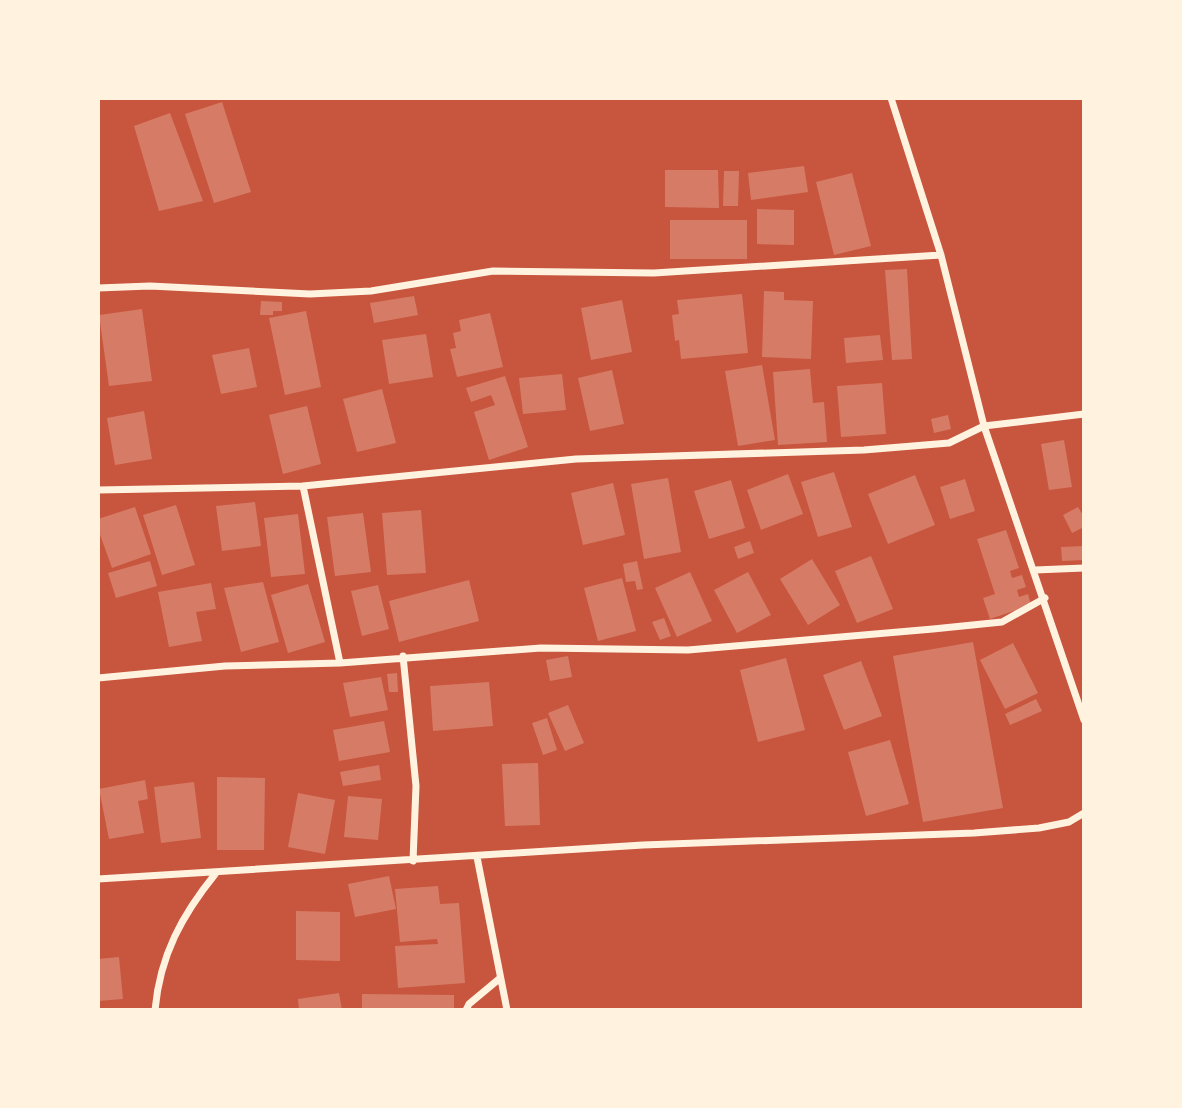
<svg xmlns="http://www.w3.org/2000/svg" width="1182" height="1108" font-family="Arial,sans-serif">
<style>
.building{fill:#d67c66}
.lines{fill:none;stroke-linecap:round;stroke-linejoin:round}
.minor{stroke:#fff3e0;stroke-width:7}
</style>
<rect width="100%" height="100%" fill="#c8553d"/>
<path class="building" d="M222 102 251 192 214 203 185 114Z
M170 113 203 201 159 211 134 126Z
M804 166 808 192 751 200 748 173Z
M665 170H718L719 208 665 207Z
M724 171H739L738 206H723Z
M852 173 871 246 834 255 816 182Z
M757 209 794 210V245L757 244Z
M670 220H747V259H670Z
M907 269 912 359 892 360 885 270Z
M764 291 784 292V300L813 301 811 359 762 357Z
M742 294 748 353 681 359 679 340 675 341 672 315 679 314 677 300Z
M414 296 418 315 374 323 370 303Z
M622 300 632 352 591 360 581 308Z
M261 301 282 302V311H273V315H260Z
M142 309 152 381 109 386 99 315Z
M306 311 321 387 285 395 269 318Z
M490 313 503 367 457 377 450 349 456 348 453 333 461 331 459 320Z
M426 334 433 377 389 384 382 340Z
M880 335 883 360 846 363 844 338Z
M249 348 257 387 221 394 212 355Z
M762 365 775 440 738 446 725 371Z
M810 369 813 403 824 402 827 442 778 445 773 372Z
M612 370 624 424 590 431 578 378Z
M562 374 566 410 523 414 519 378Z
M505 376 528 447 489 460 474 412 495 405 491 395 471 402 466 388Z
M882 383 886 434 841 437 837 386Z
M382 389 396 443 357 452 343 399Z
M307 406 321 464 283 474 269 415Z
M144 411 152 459 115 465 107 418Z
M948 415 951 429 934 433 931 419Z
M1064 440 1072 487 1049 490 1041 444Z
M834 472 852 527 818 537 801 482Z
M788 474 803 514 761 530 747 490Z
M915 475 935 525 888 544 868 494Z
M668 478 681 552 644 559 631 484Z
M965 479 975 511 950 519 940 487Z
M731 480 745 528 709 539 694 491Z
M613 483 625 535 583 545 571 493Z
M255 502 261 546 222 551 216 506Z
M176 505 195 565 162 575 143 515Z
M135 507 151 554 112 568 98 529V519Z
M1078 507 1084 517V527L1072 533 1063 515Z
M421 510 426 573 387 575 382 513Z
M363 513 371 572 335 576 327 517Z
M298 514 305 574 271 577 264 518Z
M1006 530 1019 568 1010 571 1012 578 1022 575 1026 587 1017 590 1019 597 1028 594 1031 605 990 619 983 598 995 594 977 539Z
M750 541 754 553 738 559 734 547Z
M1084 546V560L1062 561 1061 547Z
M871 556 893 609 857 623 835 571Z
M812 559 840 605 808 625 780 579Z
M150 561 157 586 116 598 108 573Z
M637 561 643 589 637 590 635 581 626 582 623 564Z
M690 572 712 621 677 637 655 588Z
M748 572 771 615 737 633 714 590Z
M622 578 636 631 598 641 584 588Z
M469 580 479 621 399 642 389 601Z
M263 582 279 642 241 652 224 588Z
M211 583 216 609 196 612 202 641 169 647 158 592Z
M308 584 325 642 288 653 271 595Z
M378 585 389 629 362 636 351 591Z
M664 618 671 636 660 640 652 622Z
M973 642 1003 808 923 822 893 656Z
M1013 643 1038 693 1005 709 980 660Z
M568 656 572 677 550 681 546 660Z
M786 658 805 730 758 742 740 670Z
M861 661 882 716 844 730 823 675Z
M397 673 398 692H389L387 674Z
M381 677 388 710 350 717 343 683Z
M489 682 493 726 433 731 430 686Z
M1036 699 1042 711 1010 725 1005 714Z
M568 705 584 743 565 751 548 713Z
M547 718 557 750 543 755 532 723Z
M384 721 390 752 339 761 333 730Z
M890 740 909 804 866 816 848 752Z
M538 763 540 825 505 826 502 764Z
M379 765 381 780 343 786 340 772Z
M217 777 265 778 264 850H217Z
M145 780 148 799 138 801 144 833 109 839 99 789Z
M194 782 201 838 161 843 154 787Z
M298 793 335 800 325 854 288 847Z
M348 796 382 799 378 840 344 837Z
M389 876 396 909 355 917 348 884Z
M438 886 440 904 459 903 465 983 398 988 395 946 438 944 437 939 400 942 395 889Z
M296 911 340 912V961L296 960Z
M119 957 123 999 98 1001V959Z
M339 993 342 1010H299L298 999Z
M362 994 454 995V1010H362Z"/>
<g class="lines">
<path class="minor" d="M891 98 941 255 984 426 1084 720
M98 288 150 286 310 294 371 291 493 271 654 273 941 255
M303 486 340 663
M98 490 303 486 576 459 864 450 949 443 984 426 1084 414
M1035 570 1084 568
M403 656 416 786 413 861
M98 678 225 666 340 663 541 648 688 650 933 629 1002 622 1045 598
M477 857 507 1010
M98 879 643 845 974 833 1039 828 1069 822 1084 813
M155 1010C160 955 182 915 216 873
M466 1010 469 1004 499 979"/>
</g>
<rect width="1182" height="1108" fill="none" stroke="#fff3e0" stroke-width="200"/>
</svg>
